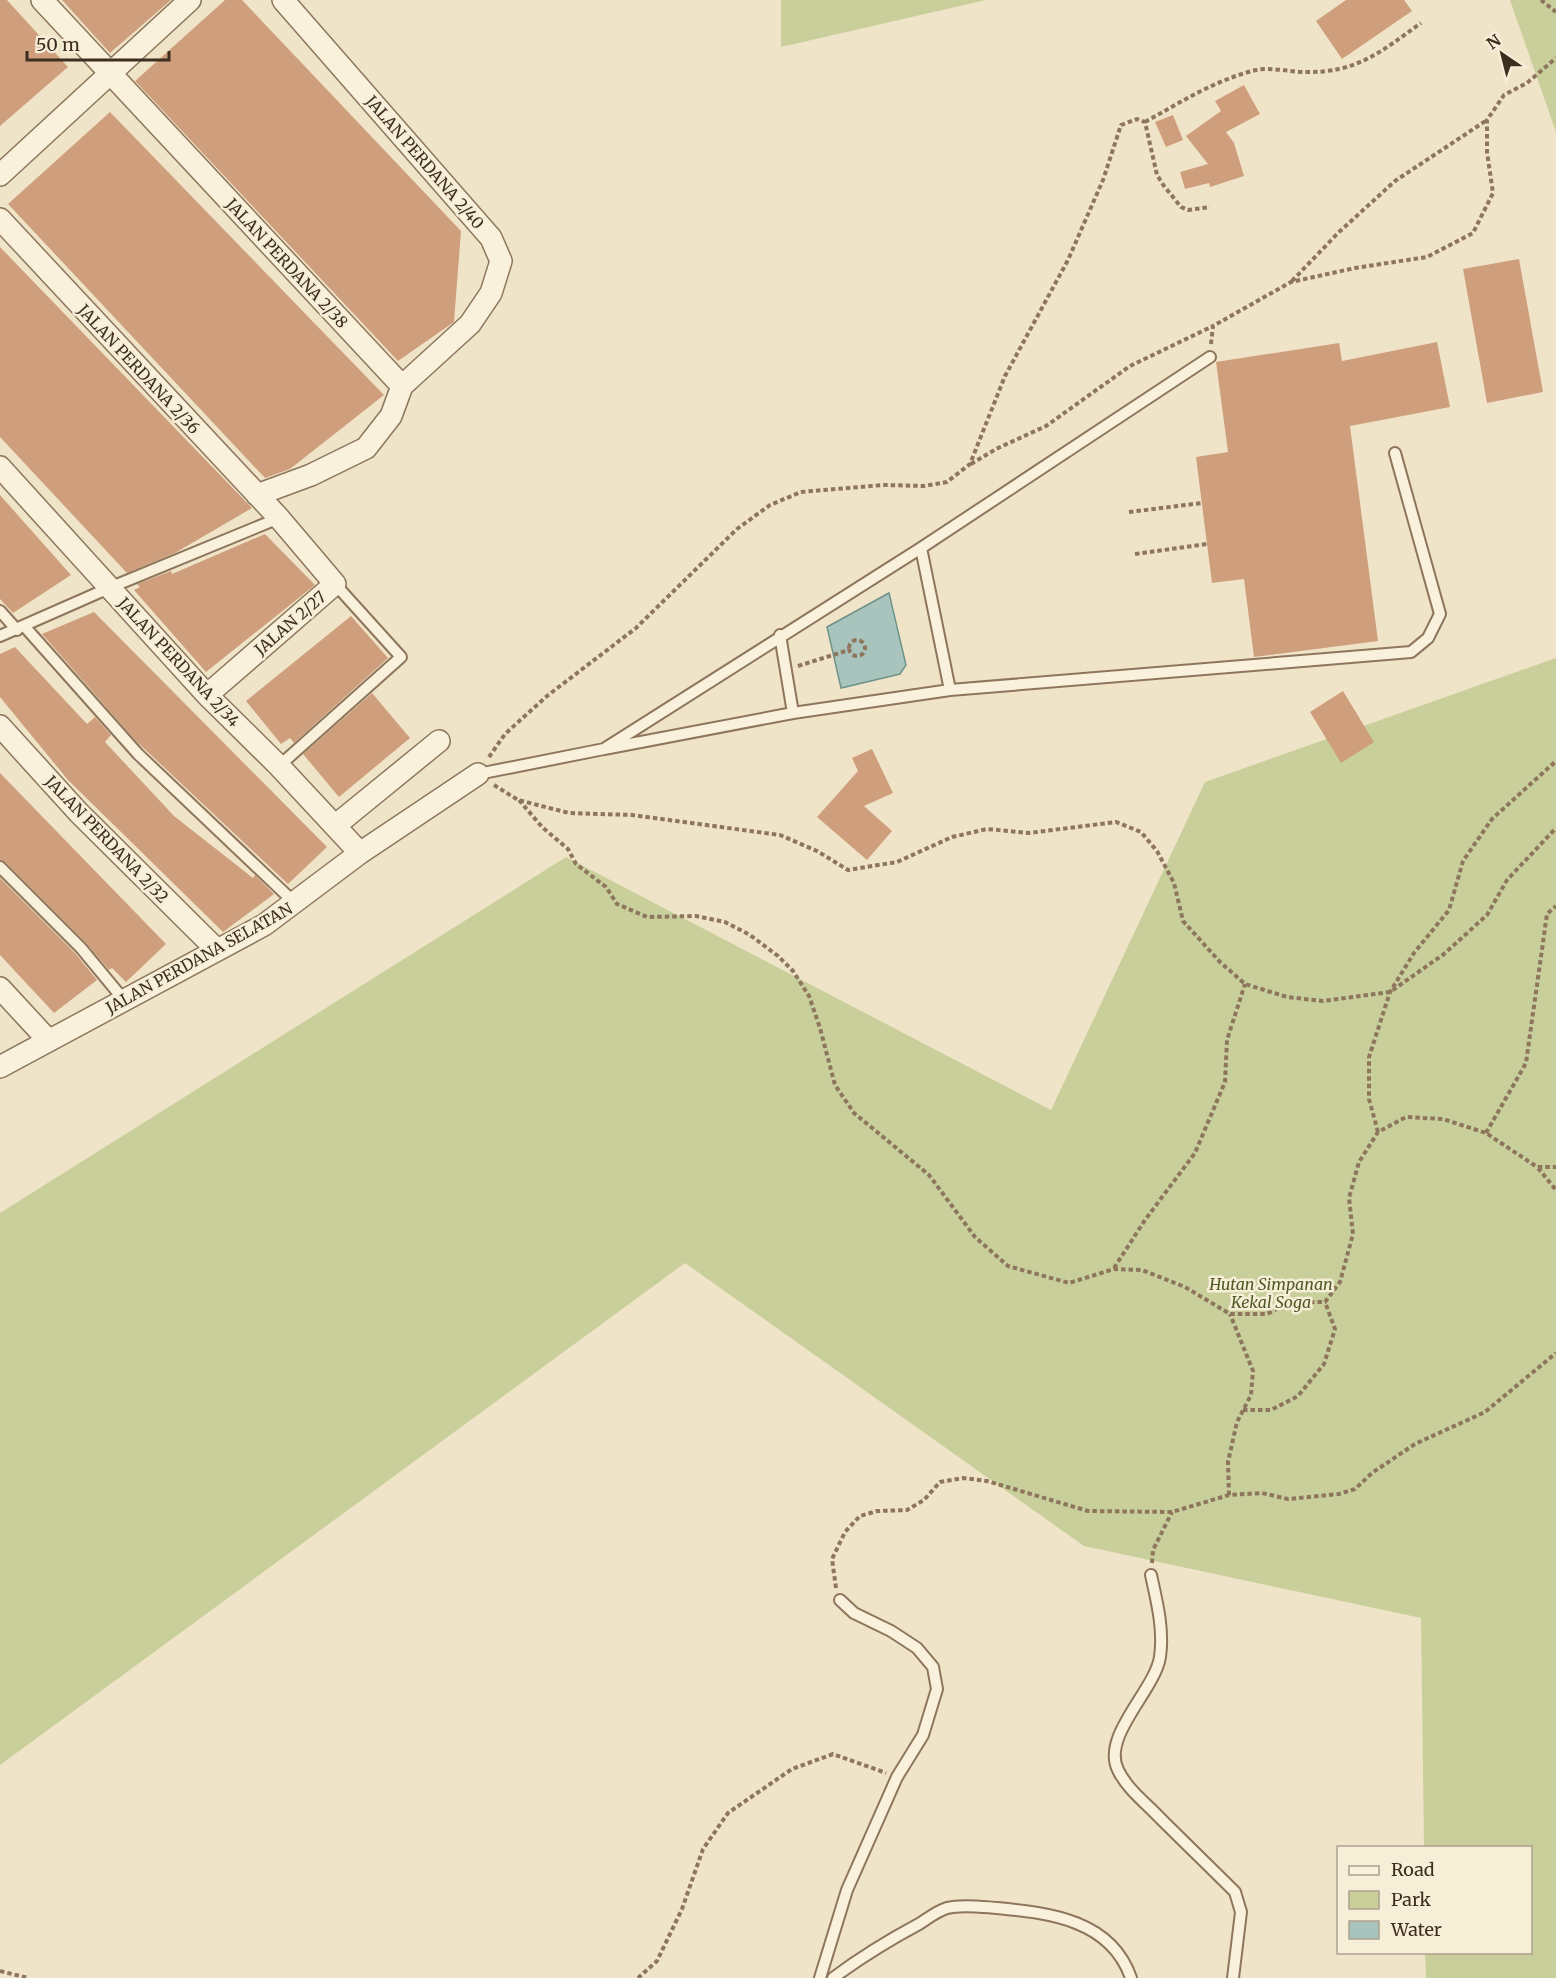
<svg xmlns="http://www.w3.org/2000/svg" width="1556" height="1978" font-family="Merriweather,serif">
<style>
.green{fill:#c9cf9b}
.water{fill:#a9c4bc;stroke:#6f938a;stroke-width:1.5}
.building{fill:#cf9f7d}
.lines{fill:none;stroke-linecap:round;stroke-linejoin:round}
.lane-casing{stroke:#8d765c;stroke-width:14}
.street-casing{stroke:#8d765c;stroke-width:24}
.path{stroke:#8d765c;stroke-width:4;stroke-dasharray:4.5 3;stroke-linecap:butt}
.lane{stroke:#faf1dc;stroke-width:10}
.street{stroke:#faf1dc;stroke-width:21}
.labels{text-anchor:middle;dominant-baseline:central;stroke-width:5;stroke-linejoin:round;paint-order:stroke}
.street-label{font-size:16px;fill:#3d2e20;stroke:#f7eed8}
.park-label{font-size:16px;font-style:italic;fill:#4d5a26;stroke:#f7eed8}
</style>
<rect width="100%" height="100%" fill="#f0e4c8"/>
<path class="green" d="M781 0H986L781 47Z
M1510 0H1556V132Z
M1556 658V1978H1426L1425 1953 1530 1952V1848L1424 1847 1421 1618 1084 1546 685 1263 0 1765V1213L566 857 1051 1110 1205 782Z"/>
<path class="water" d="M889 593 906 665 900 674 841 688 827 627Z"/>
<path class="building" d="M0 0H7L68 67 0 126Z
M62 0H171L110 53Z
M225 0H242L461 231 454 322 398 361 135 81Z
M1346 0H1404L1412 11 1342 59 1316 21Z
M1244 85 1260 114 1226 132 1234 143 1244 176 1210 187 1209 183 1185 189 1180 172 1208 164 1186 136 1221 111 1215 101Z
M110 112 384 395 290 469 265 478 8 204Z
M1173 115 1183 140 1166 147 1155 122Z
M0 247 252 508 175 553 127 573 0 437Z
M1519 259 1543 392 1487 403 1463 269Z
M1437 342 1450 407 1350 426 1378 641 1254 657 1244 579 1212 583 1207 544 1196 457 1228 452 1216 362 1339 343 1342 361Z
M0 495 71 575 13 613 0 599Z
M265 534 315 585 206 672 134 590 140 587 137 584 171 571 172 574Z
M94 612 327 847 288 884 135 740 42 634Z
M351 616 388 658 294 743 290 738 281 744 246 701Z
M15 647 87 724 95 717 111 735 105 742 174 816 253 878 255 875 274 894 223 932 68 780 0 697V654Z
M1343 691 1374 742 1341 763 1310 712Z
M372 693 410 738 339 797 303 754Z
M872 749 893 793 864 806 892 831 867 860 817 817 858 771 852 758Z
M0 773 166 944 126 982 112 968 109 970 86 943 5 862 0 860Z
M0 878 75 953 97 980 54 1013 0 955Z"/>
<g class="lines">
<g class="lane-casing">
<path id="lane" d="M921 548 950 690
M0 611 17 630
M25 627 138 754 296 904
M780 635 793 713
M0 636 109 588 279 518
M604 749 793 713 950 690 1411 652 1428 638 1440 614 1395 453
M279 766 401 657 335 584
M478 774 604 749 921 548 1210 357
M0 867 81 948 124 1000
M1151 1575C1157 1602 1164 1630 1160 1657 1155 1690 1101 1736 1118 1770 1127 1789 1146 1803 1160 1818 1185 1843 1210 1867 1235 1892L1241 1912 1233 1978
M820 1978 847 1890 897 1777 923 1735 937 1689 933 1667 917 1648 891 1631 854 1613 840 1600
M833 1978C860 1958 889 1940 919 1924 927 1919 937 1911 947 1908 961 1904 983 1907 997 1908 1050 1913 1111 1920 1131 1978"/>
</g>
<g class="street-casing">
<path id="street" d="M42 0 402 386
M0 175 190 0
M0 219 279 518 335 584 207 695
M0 467 207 695 279 766 360 853
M257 495 311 475 366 448 391 416 402 386 470 324 491 293 501 261 491 238 283 0
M0 726 79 813 217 950
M336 825 439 741
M0 988 48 1040
M0 1067 264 925 360 853 478 774"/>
</g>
<path class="path" d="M1541 0 1556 12
M1145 122C1181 102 1215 80 1256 70 1271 67 1290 72 1306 72 1357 73 1382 51 1421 23
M1292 281 1338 233 1395 181 1487 120
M1211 344 1213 326 1291 282 1355 268 1427 257 1473 233 1493 193 1487 152V120L1504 95 1527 83 1556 58
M971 464 996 449 1046 426 1130 366 1213 326
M1129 512 1202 503
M1135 554 1207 544
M849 648a8 8 0 1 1 16 0a8 8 0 1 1-16 0Z
M798 666 849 650
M489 757 505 734 547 696 636 628 737 529 770 505 801 492 883 485 924 486 947 482 970 464 1005 376 1068 260 1103 180 1121 125 1137 119 1145 122 1157 175 1164 186 1181 207 1188 210 1210 207
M494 785 518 800 569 813 632 815 780 835 817 851 848 870 897 862 952 837 987 829 1029 833 1116 822 1141 832 1157 851 1174 883 1183 921 1220 962 1245 984 1287 997 1323 1001 1390 992 1444 954 1487 915 1507 880 1556 828
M519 800 542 827 568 849 576 864 606 887 617 904 647 917 696 916 725 922 750 935 778 956 793 971 809 996 820 1028 835 1085 854 1113 929 1175 975 1237 1008 1266 1069 1283 1114 1269 1142 1270 1185 1287 1230 1314H1267L1291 1302H1325L1340 1282 1353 1234 1349 1198 1359 1162 1378 1132 1406 1117 1443 1119 1486 1133 1537 1167H1556
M1378 1132 1369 1099V1057L1390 992 1414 953 1449 910 1463 861 1492 819 1556 761
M1486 1133 1526 1063 1547 914 1556 906
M1538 1168 1556 1190
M1114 1268 1145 1220 1195 1153 1225 1082 1227 1040 1245 984
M1243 1410H1271L1298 1396 1324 1364 1335 1329 1325 1302
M1229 1495 1228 1462 1237 1422 1251 1395 1253 1371 1230 1314
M1152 1563 1153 1550 1172 1512
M836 1588 832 1559 845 1532 860 1516 877 1511 907 1510 924 1500 940 1482 963 1478 987 1481 1088 1511 1172 1512 1229 1495 1262 1493 1288 1499 1339 1494 1355 1489 1372 1473 1415 1444 1485 1412 1556 1353
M0 1971 28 1978
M638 1978 657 1961 682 1909 703 1849 728 1813 792 1769 833 1754 886 1773"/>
<use href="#lane" class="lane"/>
<use href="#street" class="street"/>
</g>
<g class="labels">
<g class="street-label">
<text transform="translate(425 162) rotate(49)">JALAN PERDANA 2/40</text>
<text transform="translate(287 263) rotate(47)">JALAN PERDANA 2/38</text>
<text transform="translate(139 369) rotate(47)">JALAN PERDANA 2/36</text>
<text transform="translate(290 623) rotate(-41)">JALAN 2/27</text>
<text transform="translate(179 662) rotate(47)">JALAN PERDANA 2/34</text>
<text transform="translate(107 839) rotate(46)">JALAN PERDANA 2/32</text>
<text transform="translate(199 958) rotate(-29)">JALAN PERDANA SELATAN</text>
</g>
<g class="park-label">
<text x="1271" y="1284">Hutan Simpanan<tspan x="1271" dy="18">Kekal Soga</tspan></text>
</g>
</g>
<rect x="1337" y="1846" width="195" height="108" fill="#f7eed8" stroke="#ada18e" stroke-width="1.5"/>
<rect x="1349" y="1866" width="30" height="9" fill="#faf1dc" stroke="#ada18e" stroke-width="1.5"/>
<text x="1391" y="1876" font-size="18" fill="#3d2e20">Road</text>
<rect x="1349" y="1891" width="30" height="18" fill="#c9cf9b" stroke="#ada18e" stroke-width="1.5"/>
<text x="1391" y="1906" font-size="18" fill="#3d2e20">Park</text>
<rect x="1349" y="1921" width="30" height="18" fill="#a9c4bc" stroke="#ada18e" stroke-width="1.5"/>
<text x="1391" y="1936" font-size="18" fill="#3d2e20">Water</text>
<g transform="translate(1502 54) rotate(325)" stroke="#f7eed8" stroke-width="4.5" paint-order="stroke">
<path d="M0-4.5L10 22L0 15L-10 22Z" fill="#3d2e20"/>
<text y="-9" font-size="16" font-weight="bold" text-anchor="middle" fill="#3d2e20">N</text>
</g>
<path d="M27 51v9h142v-9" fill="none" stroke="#3d2e20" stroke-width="3"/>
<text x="36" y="51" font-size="18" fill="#3d2e20" stroke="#f7eed8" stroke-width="4.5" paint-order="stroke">50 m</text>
</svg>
